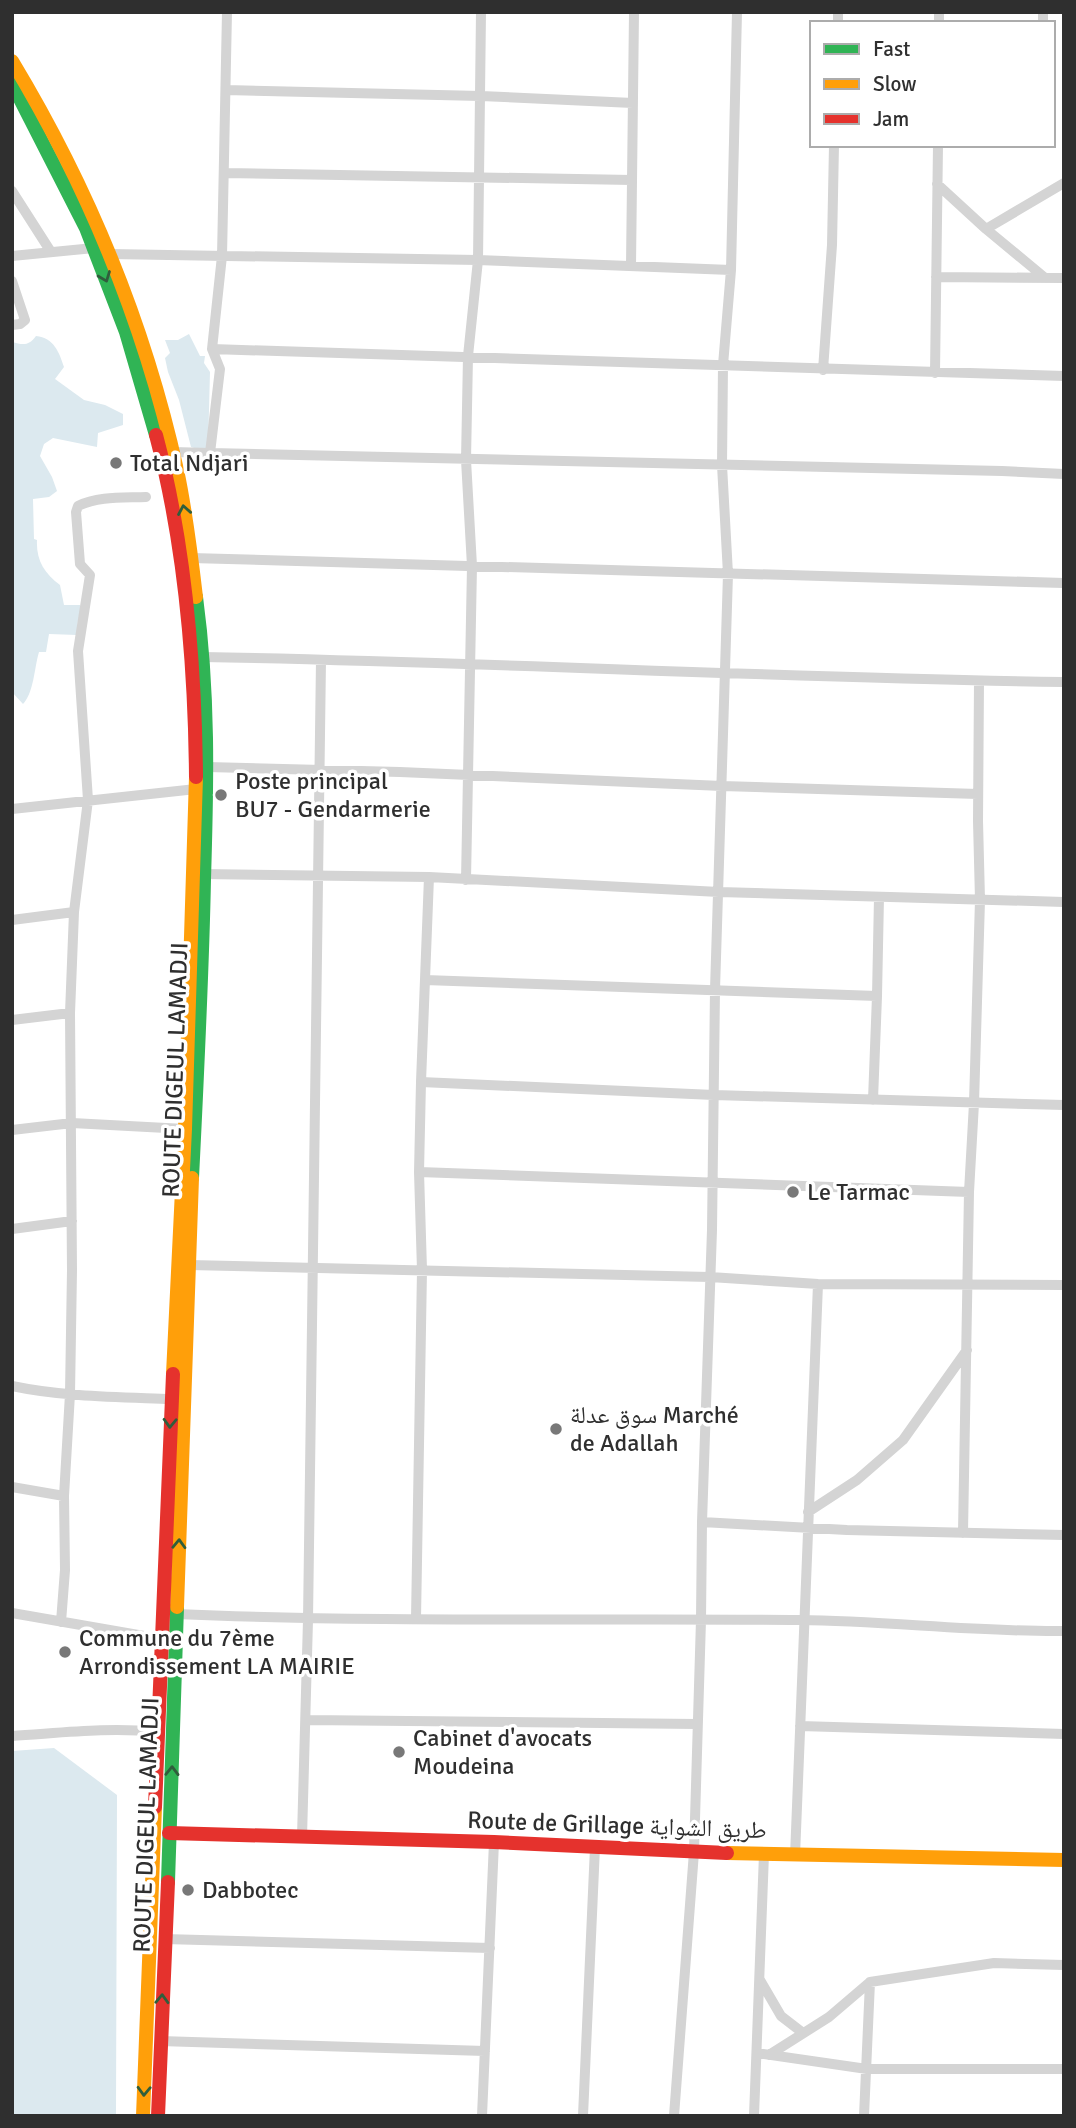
<svg xmlns="http://www.w3.org/2000/svg" width="1076" height="2128" font-family="Signika,'Noto Naskh Arabic',sans-serif">
<style>
.water{fill:#dce9ef}
.lines{fill:none;stroke-linecap:round;stroke-linejoin:round}
.street{stroke:#d4d4d4;stroke-width:10}
.fast{stroke:#30b455;stroke-width:14}
.slow{stroke:#ff9f0a;stroke-width:14}
.jam{stroke:#e5322d;stroke-width:14}
.oneway{stroke:#2f5e3c}
.poi-dot{fill:#787878;stroke:#fff;stroke-width:2.5}
.labels{text-anchor:middle;dominant-baseline:central;stroke-width:7;stroke-linejoin:round;paint-order:stroke}
.poi-label{font-size:24px;fill:#2f2f2f;stroke:#fff;text-anchor:start}
.street-label{font-size:24px;fill:#2f2f2f;stroke:#fff}
</style>
<rect width="100%" height="100%" fill="#fff"/>
<path class="water" d="M189 334 200 356H205L204 363 210 372 208 448 201 450 191 447 179 400 168 372 165 358 170 353 165 340H178Z
M36 336C54 338 59 352 64 367L55 379 84 400 105 405 123 414V425L98 433 97 447 53 438 44 444 40 456 52 477 57 491 49 497 33 499 34 539 37 540C36 560 44 573 60 585L64 605H80L82 612 78 620 77 635 49 634 46 652H39C34 669 34 692 23 704L12 692V342C23 345 29 346 36 336Z
M54 1748 117 1795 116 2116H12V1751Z"/>
<g class="lines">
<path class="street" d="M838 23V12
M939 23V12
M1043 23V12
M226 90 481 96 633 103
M224 173 632 180
M937 184 986 229 1044 277
M12 191 51 252
M986 229 1064 183
M110 254 478 260 731 270
M12 256 94 248
M631 266 634 12
M936 277 1064 278
M12 281 25 320 20 324 12 325
M212 349 1064 376
M823 370 832 245 834 145
M935 373 938 145
M173 452 210 453 220 369 212 349 222 256 227 12
M210 453 1002 471 1064 474
M191 558 1064 583
M203 657C490 662 777 678 1064 682
M207 767 400 772 722 786 978 794
M12 809 196 789
M201 874 429 877 719 892 1064 902
M429 877 421 1082 714 1095 1064 1105
M466 880 472 566 466 460 468 356 478 260 481 12
M12 920 74 912
M425 980 877 996 879 897
M12 1020 70 1013
M873 1100 877 996
M12 1130 72 1123 185 1129
M419 1172 969 1192
M12 1229 72 1221
M189 1265 710 1277 818 1284 1064 1285
M12 1386C64 1397 118 1397 171 1399
M12 1487 64 1496
M808 1512 857 1480 903 1440 967 1350
M702 1522 847 1530 1064 1535
M963 1533 969 1192 974 1103 980 900 978 821 979 681
M12 1613 167 1640
M176 1614C384 1623 592 1618 800 1620 888 1621 976 1632 1064 1631
M416 1619 422 1270 419 1172 421 1082
M61 1622 65 1570 64 1496 70 1394 72 1270 70 1013 74 912 88 800 78 651 90 575 80 564 76 512 78 506C98 496 124 498 146 497
M306 1720 697 1724
M800 1726 1064 1734
M12 1736C61 1733 109 1727 157 1732
M302 1837 308 1620 321 660
M795 1856 818 1284
M164 1939 490 1948
M760 1980 781 2016 803 2033
M160 2041 485 2051
M757 2053 867 2069H1064
M769 2055 829 2017 870 1982
M482 2116 494 1842
M583 2116 595 1847
M674 2116 694 1852 701 1620 702 1522 712 1230 715 990 728 574 722 465 723 365 731 270 737 12
M754 2116 764 1854
M864 2116 870 1982 994 1963 1064 1965"/>
<path class="fast" d="M12 83 86 228 126 332 156 435
M192 1178C197 1078 202 979 204 879 207 782 209 694 196 597
M168 1882 177 1607"/>
<path class="slow" d="M12 61C88 187 145 326 177 470 186 512 191 554 196 597
M173 1374 185 1129 196 777
M177 1607 192 1178
M727 1853 1064 1860
M143 2116 155 1807"/>
<path class="jam" d="M156 435C185 544 195 665 196 777
M155 1807 173 1374
M169 1833 494 1842 727 1853
M158 2116 168 1882"/>
</g>
<defs><path id="oneway-chevron" d="M-2-3.5L2.5 0L-2 3.5" fill="none" stroke-width="1.6" stroke-linecap="round" stroke-linejoin="round" transform="scale(1.75)"/></defs>
<g class="oneway">
<use href="#oneway-chevron" transform="translate(105 277) rotate(69)"/>
<use href="#oneway-chevron" transform="translate(184 510) rotate(-100)"/>
<use href="#oneway-chevron" transform="translate(170 1423) rotate(92)"/>
<use href="#oneway-chevron" transform="translate(179 1544) rotate(-88)"/>
<use href="#oneway-chevron" transform="translate(172 1771) rotate(-89)"/>
<use href="#oneway-chevron" transform="translate(162 1999) rotate(-88)"/>
<use href="#oneway-chevron" transform="translate(144 2091) rotate(92)"/>
</g>
<g class="poi-dot">
<circle cx="116" cy="463" r="7"/>
<circle cx="221" cy="795" r="7"/>
<circle cx="793" cy="1192" r="7"/>
<circle cx="556" cy="1429" r="7"/>
<circle cx="65" cy="1652" r="7"/>
<circle cx="399" cy="1752" r="7"/>
<circle cx="188" cy="1890" r="7"/>
</g>
<g class="labels">
<g class="poi-label">
<text x="130" y="463">Total Ndjari</text>
<text x="235" y="781">Poste principal<tspan x="235" dy="28">BU7 - Gendarmerie</tspan></text>
<text x="807" y="1192">Le Tarmac</text>
<text x="570" y="1415">سوق عدلة Marché<tspan x="570" dy="28">de Adallah</tspan></text>
<text x="79" y="1638">Commune du 7ème<tspan x="79" dy="28">Arrondissement LA MAIRIE</tspan></text>
<text x="413" y="1738">Cabinet d'avocats<tspan x="413" dy="28">Moudeina</tspan></text>
<text x="202" y="1890">Dabbotec</text>
</g>
<g class="street-label">
<text transform="translate(175 1070) rotate(-88)">ROUTE DIGEUL LAMADJI</text>
<text transform="translate(146 1825) rotate(-88)">ROUTE DIGEUL LAMADJI</text>
<text transform="translate(617 1825) rotate(2)">Route de Grillage طريق الشواية</text>
</g>
</g>
<rect width="1076" height="2128" fill="none" stroke="#2f2f2f" stroke-width="28"/>
<rect x="810" y="21" width="245" height="126" fill="#ffffff" stroke="#acacac" stroke-width="2"/>
<rect x="824" y="44" width="35" height="10" fill="#30b455" stroke="#acacac" stroke-width="2"/>
<text x="873" y="56" font-size="21" fill="#2f2f2f">Fast</text>
<rect x="824" y="79" width="35" height="10" fill="#ff9f0a" stroke="#acacac" stroke-width="2"/>
<text x="873" y="91" font-size="21" fill="#2f2f2f">Slow</text>
<rect x="824" y="114" width="35" height="10" fill="#e5322d" stroke="#acacac" stroke-width="2"/>
<text x="873" y="126" font-size="21" fill="#2f2f2f">Jam</text>
</svg>
